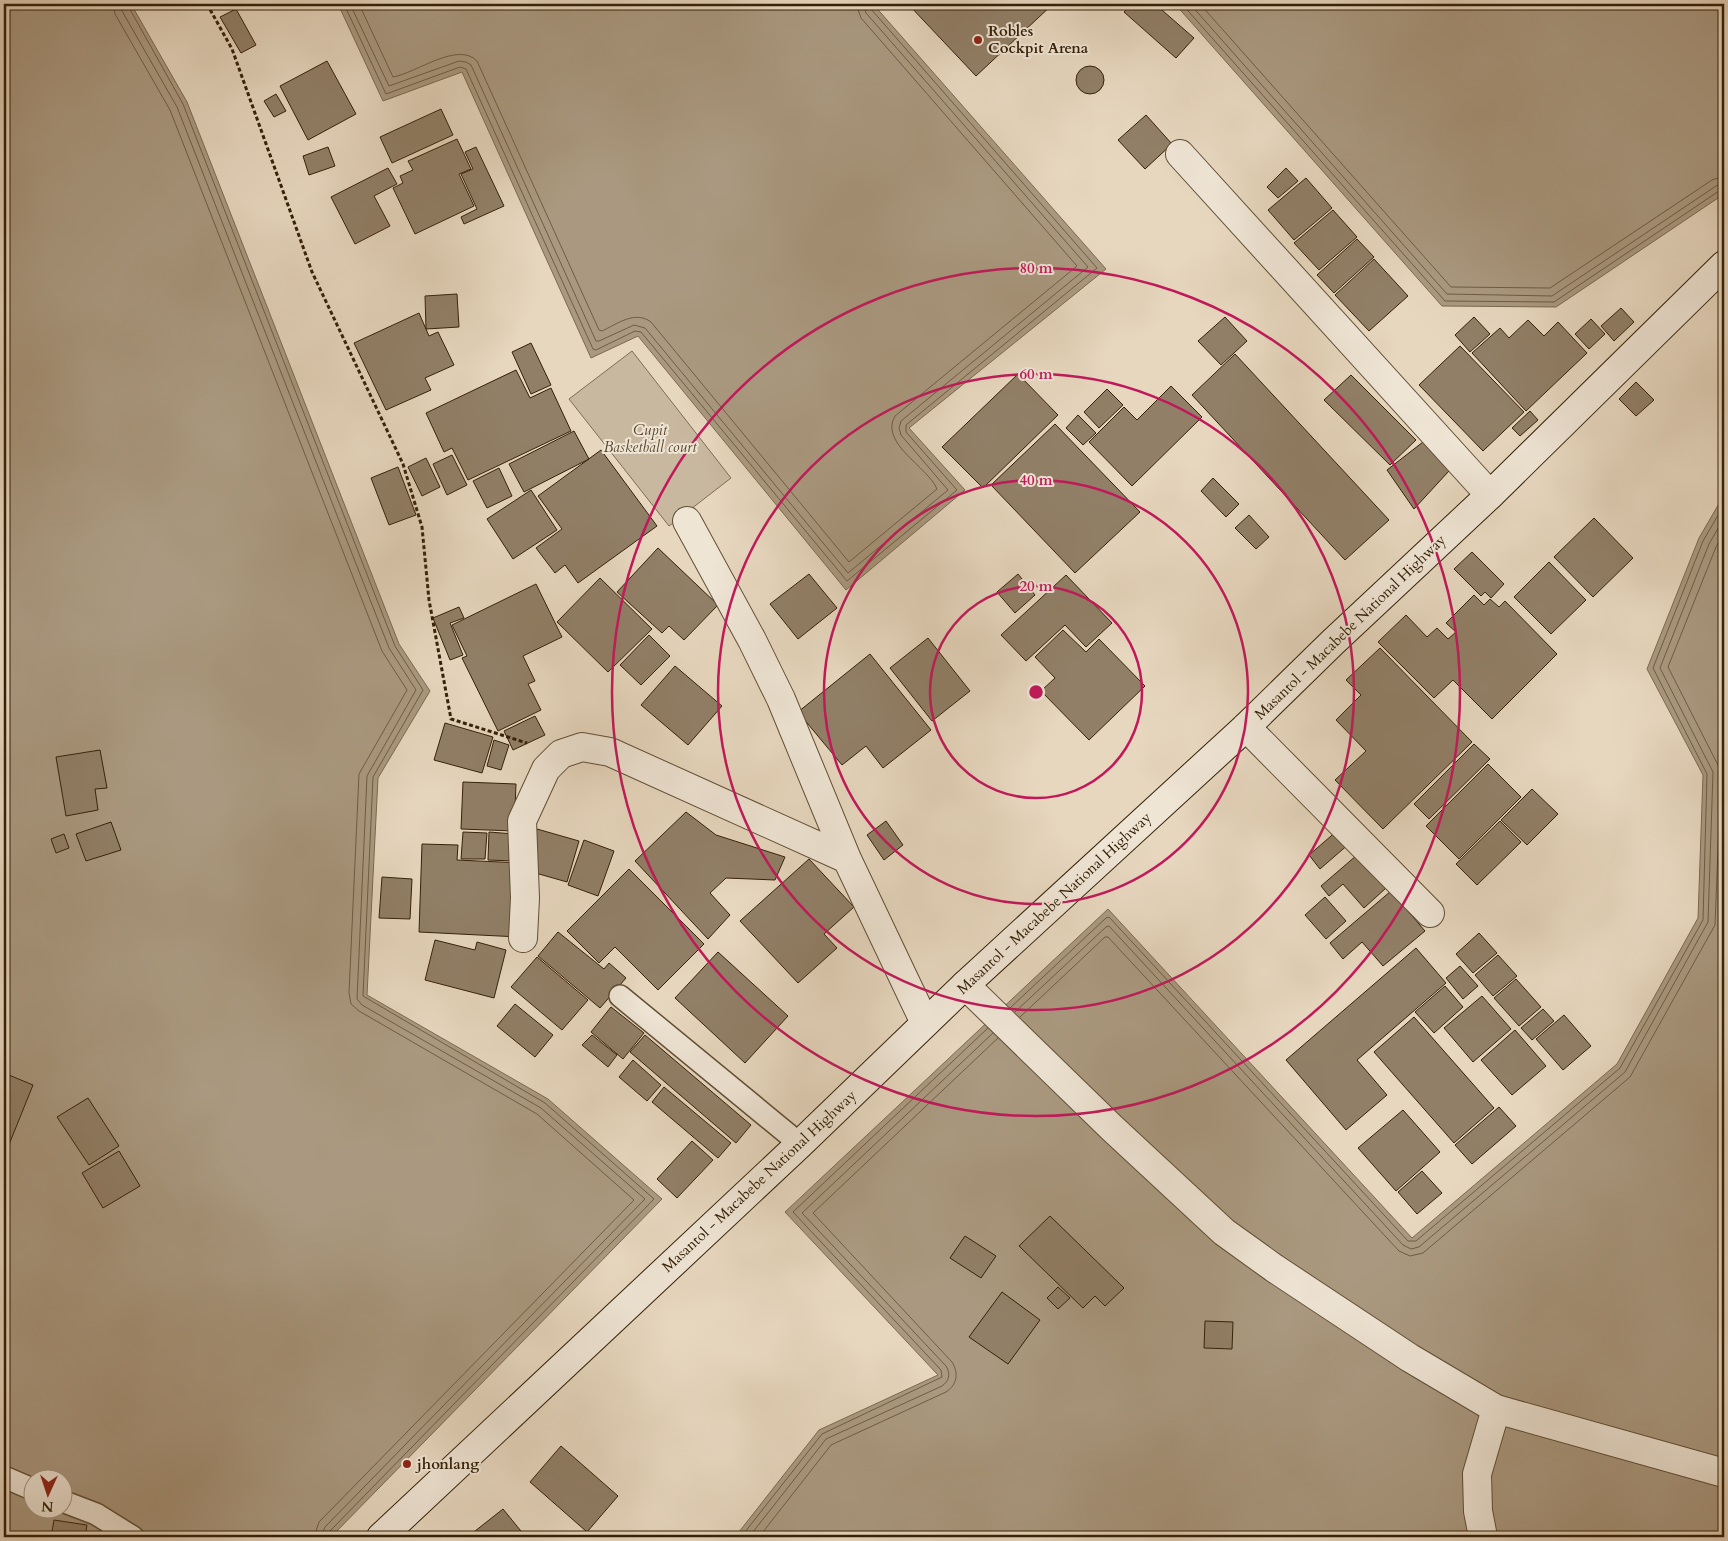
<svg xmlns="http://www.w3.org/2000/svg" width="1728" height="1541" font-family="Cardo,serif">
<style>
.green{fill:#c9b8a0;stroke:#7e6c54}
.water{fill:#aa9980;stroke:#7b6950;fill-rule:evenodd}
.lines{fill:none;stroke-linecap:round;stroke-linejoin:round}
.shore{stroke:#6f5c44;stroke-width:1}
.building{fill:#917f67;stroke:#342007}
.service-casing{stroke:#614e35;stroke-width:24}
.minor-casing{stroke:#614e35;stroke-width:30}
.secondary-casing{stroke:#342007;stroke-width:30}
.path{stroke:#342007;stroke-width:3;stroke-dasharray:4 2.5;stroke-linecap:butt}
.service{stroke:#efe5d5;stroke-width:21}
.minor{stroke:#efe5d5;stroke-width:28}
.secondary{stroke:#efe5d5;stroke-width:28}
.ring{fill:none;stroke:#c2185b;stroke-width:2.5}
.poi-dot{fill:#8f2418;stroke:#efe5d5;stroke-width:2}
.labels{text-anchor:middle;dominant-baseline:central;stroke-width:4;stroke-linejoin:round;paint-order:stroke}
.poi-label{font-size:15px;font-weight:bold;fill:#342007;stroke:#efe5d5;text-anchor:start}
.park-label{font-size:15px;font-style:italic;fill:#59462d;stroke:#efe5d5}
.street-label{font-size:15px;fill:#342007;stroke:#efe5d5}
.centre{fill:#c2185b;stroke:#efe5d5;stroke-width:2.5}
.ring-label{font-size:15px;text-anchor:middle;font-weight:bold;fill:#c2185b;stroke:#efe5d5;stroke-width:4;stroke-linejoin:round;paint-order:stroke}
</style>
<rect width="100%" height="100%" fill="#e7d7bf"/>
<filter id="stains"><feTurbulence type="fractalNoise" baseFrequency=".004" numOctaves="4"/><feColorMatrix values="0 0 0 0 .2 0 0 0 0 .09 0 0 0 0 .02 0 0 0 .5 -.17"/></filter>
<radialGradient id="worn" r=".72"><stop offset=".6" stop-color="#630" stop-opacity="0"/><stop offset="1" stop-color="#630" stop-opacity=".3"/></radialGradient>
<path class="green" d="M632 351 731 478 669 526 569 399Z"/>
<path class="water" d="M4 4H131L187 102 399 644 430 691 378 778 367 995 548 1099 662 1199 331 1537H4ZM32 1478H62V1508H32Z
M338 4H873L1106 269 909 428 965 490 846 590 638 336 591 358 462 72 383 101Z
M1175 4H1724V194L1556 307 1442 306Z
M1724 495V1537H735L819 1430 938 1375 785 1212 1108 909 1412 1238 1617 1064 1698 918 1703 775 1647 669 1699 538Z"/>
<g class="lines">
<path class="shore" d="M113 4 115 14 170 110 382 651 407 690 359 774 349 993 351 1004 359 1011 537 1114 634 1200 319 1522 314 1537
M121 4 122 11 177 107 389 648 416 690 367 776 357 999 362 1005 541 1108 645 1199 325 1527 321 1537
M127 4 183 104 395 646 423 690 373 777 363 996 545 1103 654 1199 329 1532 328 1537
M344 4 386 94 460 67 466 69 593 349 596 350 635 331 641 332 847 581 957 490 906 432V425L1097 268 871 9 870 4
M350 4 389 86 459 61 466 62 471 65 596 341H599L634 325 645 328 848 573 948 490 901 435 899 428 901 421 1088 267 866 13 863 4
M359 4 393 77C416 73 458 41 477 61L599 330 602 331C617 324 635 310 651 322L849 562 937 489C928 467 879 443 895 416L1077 266 861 18 856 4
M1182 4 1445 301 1554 302 1719 191 1724 190
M1190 4 1447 294 1552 296 1716 186 1724 184
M1200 4 1451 287 1550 288 1712 180 1724 176
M1010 1008 1106 918 1109 917 1408 1241H1416L1620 1068 1703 920 1707 774 1653 668 1703 541 1724 505
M1015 1012 1106 927 1109 926 1403 1245 1411 1249 1419 1247 1625 1072 1708 922 1713 772 1660 668 1709 544 1724 518
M1020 1017 1105 937H1108L1399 1251 1410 1256 1423 1253 1630 1077 1715 925 1721 771 1668 667 1716 547 1724 532
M741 1537 822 1434 942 1377 941 1370 793 1212 988 1028
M749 1537 826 1439 942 1386C949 1381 951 1374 946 1366L802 1213 993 1033
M759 1537 831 1445 946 1392C957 1385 959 1373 952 1362L813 1213 998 1038"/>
</g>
<path class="building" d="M908 4H1053L976 76Z
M1132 4H1155L1194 38 1176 58 1124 12Z
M236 9 256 45 241 53 220 17Z
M327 61 356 114 308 140 280 86Z
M1076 80a14 14 0 1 1 28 0a14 14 0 1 1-28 0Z
M276 94 286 111 274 117 264 101Z
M441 109 453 135 392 163 380 137Z
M1146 115 1172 144 1145 169 1118 140Z
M457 139 471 169 459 174 474 206 415 234 393 188 403 183 400 176 413 170 408 161Z
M328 147 335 166 309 175 303 156Z
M476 147 504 206 464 224 461 217 477 209 461 174 473 169 465 152Z
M388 168 397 184 374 196 390 226 355 244 331 197Z
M1286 168 1298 181 1278 198 1267 187Z
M1306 178 1332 208 1294 240 1268 210Z
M1333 210 1357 237 1319 270 1294 243Z
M1357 239 1374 257 1334 293 1317 275Z
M1374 259 1408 296 1369 331 1335 295Z
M457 294 459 327 426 329 425 296Z
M1621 308 1634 322 1614 341 1601 326Z
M419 313 429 336 438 332 454 365 425 378 431 390 386 410 354 343Z
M1225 317 1247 341 1221 365 1198 341Z
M1474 317 1490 334 1470 352 1455 335Z
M1591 319 1605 334 1589 349 1575 334Z
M1528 320 1544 336 1558 322 1587 353 1526 411 1472 353 1500 328 1509 338Z
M531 343 551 385 531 394 512 352Z
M1460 346 1524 412 1483 451 1419 385Z
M1235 354 1389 520 1345 560 1192 395Z
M516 370 530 398 551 388 571 431 468 480 452 448 444 452 426 413Z
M1018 374 1058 415 983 488 942 447Z
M1351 375 1416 440 1390 465 1324 400Z
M1636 382 1654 400 1636 416 1619 399Z
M1171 386 1202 417 1132 486 1089 442 1124 407 1137 420Z
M1107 389 1123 405 1099 428 1084 412Z
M1530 411 1538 420 1520 436 1512 428Z
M1078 415 1096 433 1083 445 1066 428Z
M1055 424 1140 512 1075 573 991 485Z
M574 431 589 459 524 492 509 464Z
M1423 442 1449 471 1414 509 1387 470Z
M601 450 657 526 578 583 565 565 555 573 536 548 562 529 538 496Z
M452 455 467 485 447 495 433 464Z
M426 458 440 487 422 496 408 467Z
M398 467 416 515 389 525 371 478Z
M499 468 512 496 487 508 473 481Z
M1213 478 1239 504 1226 517 1201 491Z
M531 490 557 530 513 559 487 519Z
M1249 515 1269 537 1256 549 1235 528Z
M1594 518 1633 558 1593 597 1554 557Z
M658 548 718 605 684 640 669 626 662 633 617 592Z
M1472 552 1504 584 1491 598 1485 592 1481 596 1454 569Z
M1549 562 1586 600 1551 634 1514 597Z
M809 574 837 608 798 639 770 604Z
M1018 574 1035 595 1015 613 997 592Z
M1066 575 1112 623 1086 647 1065 625 1026 661 1001 635Z
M600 578 652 629 608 672 557 622Z
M536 584 562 637 523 656 535 681 528 684 541 710 498 731 462 658 467 656 452 625Z
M1474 595 1484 605 1490 599 1499 607 1505 601 1557 654 1492 719 1453 680 1434 698 1378 642 1406 615 1427 637 1437 628 1448 639 1456 632 1446 623Z
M459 607 464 618 450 623 463 655 450 660 433 618Z
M1063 630 1086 652 1099 639 1145 686 1089 740 1041 691 1055 678 1035 657Z
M649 635 670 656 641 685 620 665Z
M928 638 970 691 932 721 890 668Z
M1380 648 1472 742 1383 829 1335 780 1366 751 1336 720 1361 695 1346 680Z
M870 654 931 730 883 768 866 746 842 765 798 712Z
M675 666 722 706 688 745 641 705Z
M535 716 545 735 513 750 504 731Z
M445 723 493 737 482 773 434 760Z
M494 740 509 745 501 770 487 766Z
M1474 744 1490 759 1429 819 1414 804Z
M100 750 107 788 95 789 98 810 66 816 56 757Z
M1488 764 1521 797 1459 859 1426 826Z
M463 782 516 784 514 831 461 829Z
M1532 789 1558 814 1527 845 1501 820Z
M686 812 716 835 785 857 775 880 726 878 710 893 730 915 708 939 635 861Z
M886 821 903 845 884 860 867 835Z
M1500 821 1521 842 1477 885 1456 864Z
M111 822 121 850 86 861 76 834Z
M537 829 579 841 567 882 525 870Z
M1338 830 1350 843 1320 869 1309 855Z
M463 832 487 833 485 859H461Z
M489 832 514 834 513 861 488 860Z
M64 834 69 848 56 853 51 839Z
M584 840 614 851 598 896 568 885Z
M422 844 458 845 457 860 522 863 519 937 419 932Z
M1357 855 1386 888 1364 908 1343 884 1329 896 1321 886Z
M809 859 854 907 824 934 837 948 798 983 740 921Z
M629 869 704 944 658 990 615 947 599 963 567 931Z
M382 877 412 879 410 919 379 918Z
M1391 891 1425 931 1383 966 1362 942 1343 959 1330 943Z
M1325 897 1346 921 1326 939 1305 915Z
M558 932 604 969 609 963 626 978 600 1008 538 956Z
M1479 933 1497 953 1473 973 1456 954Z
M435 940 475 950 477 942 506 950 494 998 425 980Z
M1416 948 1446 983 1357 1060 1387 1095 1346 1130 1286 1060Z
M718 952 788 1016 745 1063 675 998Z
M1498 955 1517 976 1493 996 1475 975Z
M537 957 588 1000 562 1030 511 987Z
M1460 966 1478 986 1463 999 1446 978Z
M1516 979 1541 1007 1519 1026 1494 998Z
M1445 986 1463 1007 1434 1033 1415 1012Z
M1482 996 1511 1029 1473 1062 1444 1028Z
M515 1004 553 1035 535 1057 497 1026Z
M611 1007 644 1033 623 1059 591 1032Z
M1543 1009 1554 1021 1532 1040 1521 1028Z
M1564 1015 1591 1046 1563 1070 1536 1039Z
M1414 1017 1494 1108 1454 1143 1374 1052Z
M1515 1030 1546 1066 1512 1095 1481 1060Z
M592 1035 617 1055 608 1067 582 1045Z
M645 1035 751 1125 736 1143 630 1052Z
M633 1060 661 1085 647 1101 619 1077Z
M4 1073 33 1085 4 1157Z
M664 1087 731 1143 718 1158 652 1102Z
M88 1098 119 1146 89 1165 57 1117Z
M1499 1107 1516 1126 1472 1164 1455 1145Z
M1403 1110 1440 1152 1396 1191 1358 1148Z
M692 1141 713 1160 677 1198 657 1179Z
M119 1151 140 1186 103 1208 82 1173Z
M1422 1171 1442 1193 1417 1214 1398 1192Z
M1050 1216 1124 1288 1105 1306 1095 1296 1083 1308 1019 1246Z
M965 1236 996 1256 981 1278 950 1258Z
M1058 1287 1070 1298 1058 1309 1047 1298Z
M1002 1292 1040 1320 1008 1364 969 1337Z
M1205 1321 1233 1322 1232 1349 1204 1348Z
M561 1446 618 1496 587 1532 530 1482Z
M503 1509 525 1536 471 1537 470 1535Z
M54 1520 87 1525 85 1537H51Z
M107 1531 116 1537H102Z"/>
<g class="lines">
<g class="service-casing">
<path id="service" d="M620 996 800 1144
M4 1477 32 1489
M62 1501 96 1514 133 1537"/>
</g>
<g class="minor-casing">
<path id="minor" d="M1180 154 1490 495
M687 521 752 640 781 699 847 859 925 1023
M1246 727 1430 913
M523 938 525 898 522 821 546 769 561 754 582 747 610 752 847 859
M965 985 1112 1128 1224 1232 1274 1268 1410 1358 1496 1409 1724 1473
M1483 1537 1478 1511 1477 1474 1496 1409"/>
</g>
<g class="secondary-casing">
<path id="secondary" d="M381 1537 800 1144 965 985 1246 727 1333 642 1490 495 1724 265"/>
</g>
<path class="path" d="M207 4 232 49 312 272 403 464 422 527 429 600 451 719 527 743"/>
<use href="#service" class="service"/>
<use href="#minor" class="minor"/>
<use href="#secondary" class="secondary"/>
</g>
<g class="ring">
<circle cx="1036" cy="692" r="106"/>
<circle cx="1036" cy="692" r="212"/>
<circle cx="1036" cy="692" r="318"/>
<circle cx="1036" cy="692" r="424"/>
</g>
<g class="poi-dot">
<circle cx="978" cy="40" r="5"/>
<circle cx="407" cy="1464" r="5"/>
</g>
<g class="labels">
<g class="poi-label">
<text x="988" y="31">Robles<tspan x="988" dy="17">Cockpit Arena</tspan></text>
<text x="417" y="1464">jhonlang</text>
</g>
<g class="park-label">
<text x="650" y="430">Cupit<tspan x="650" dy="17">Basketball court</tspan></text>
</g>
<g class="street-label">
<text transform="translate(1350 627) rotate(-44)">Masantol - Macabebe National Highway</text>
<text transform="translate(1054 903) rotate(-43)">Masantol - Macabebe National Highway</text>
<text transform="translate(759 1181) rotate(-43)">Masantol - Macabebe National Highway</text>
</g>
</g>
<circle cx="1036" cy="692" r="8" class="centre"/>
<g class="ring-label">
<text x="1036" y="273">80 m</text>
<text x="1036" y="379">60 m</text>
<text x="1036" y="485">40 m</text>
<text x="1036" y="591">20 m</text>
</g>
<rect width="1728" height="1541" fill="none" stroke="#e7d7bf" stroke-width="20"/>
<rect x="5" y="5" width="1718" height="1531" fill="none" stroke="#342007" stroke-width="2.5"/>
<rect x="10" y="10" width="1708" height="1521" fill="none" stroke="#342007"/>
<g transform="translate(48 1494) rotate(183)"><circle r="24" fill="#efe5d5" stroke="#a49683"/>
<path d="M0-4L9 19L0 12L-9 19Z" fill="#8f2418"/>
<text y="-8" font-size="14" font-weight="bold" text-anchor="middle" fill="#342007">N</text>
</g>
<rect width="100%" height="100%" filter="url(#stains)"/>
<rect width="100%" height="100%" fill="url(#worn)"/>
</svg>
